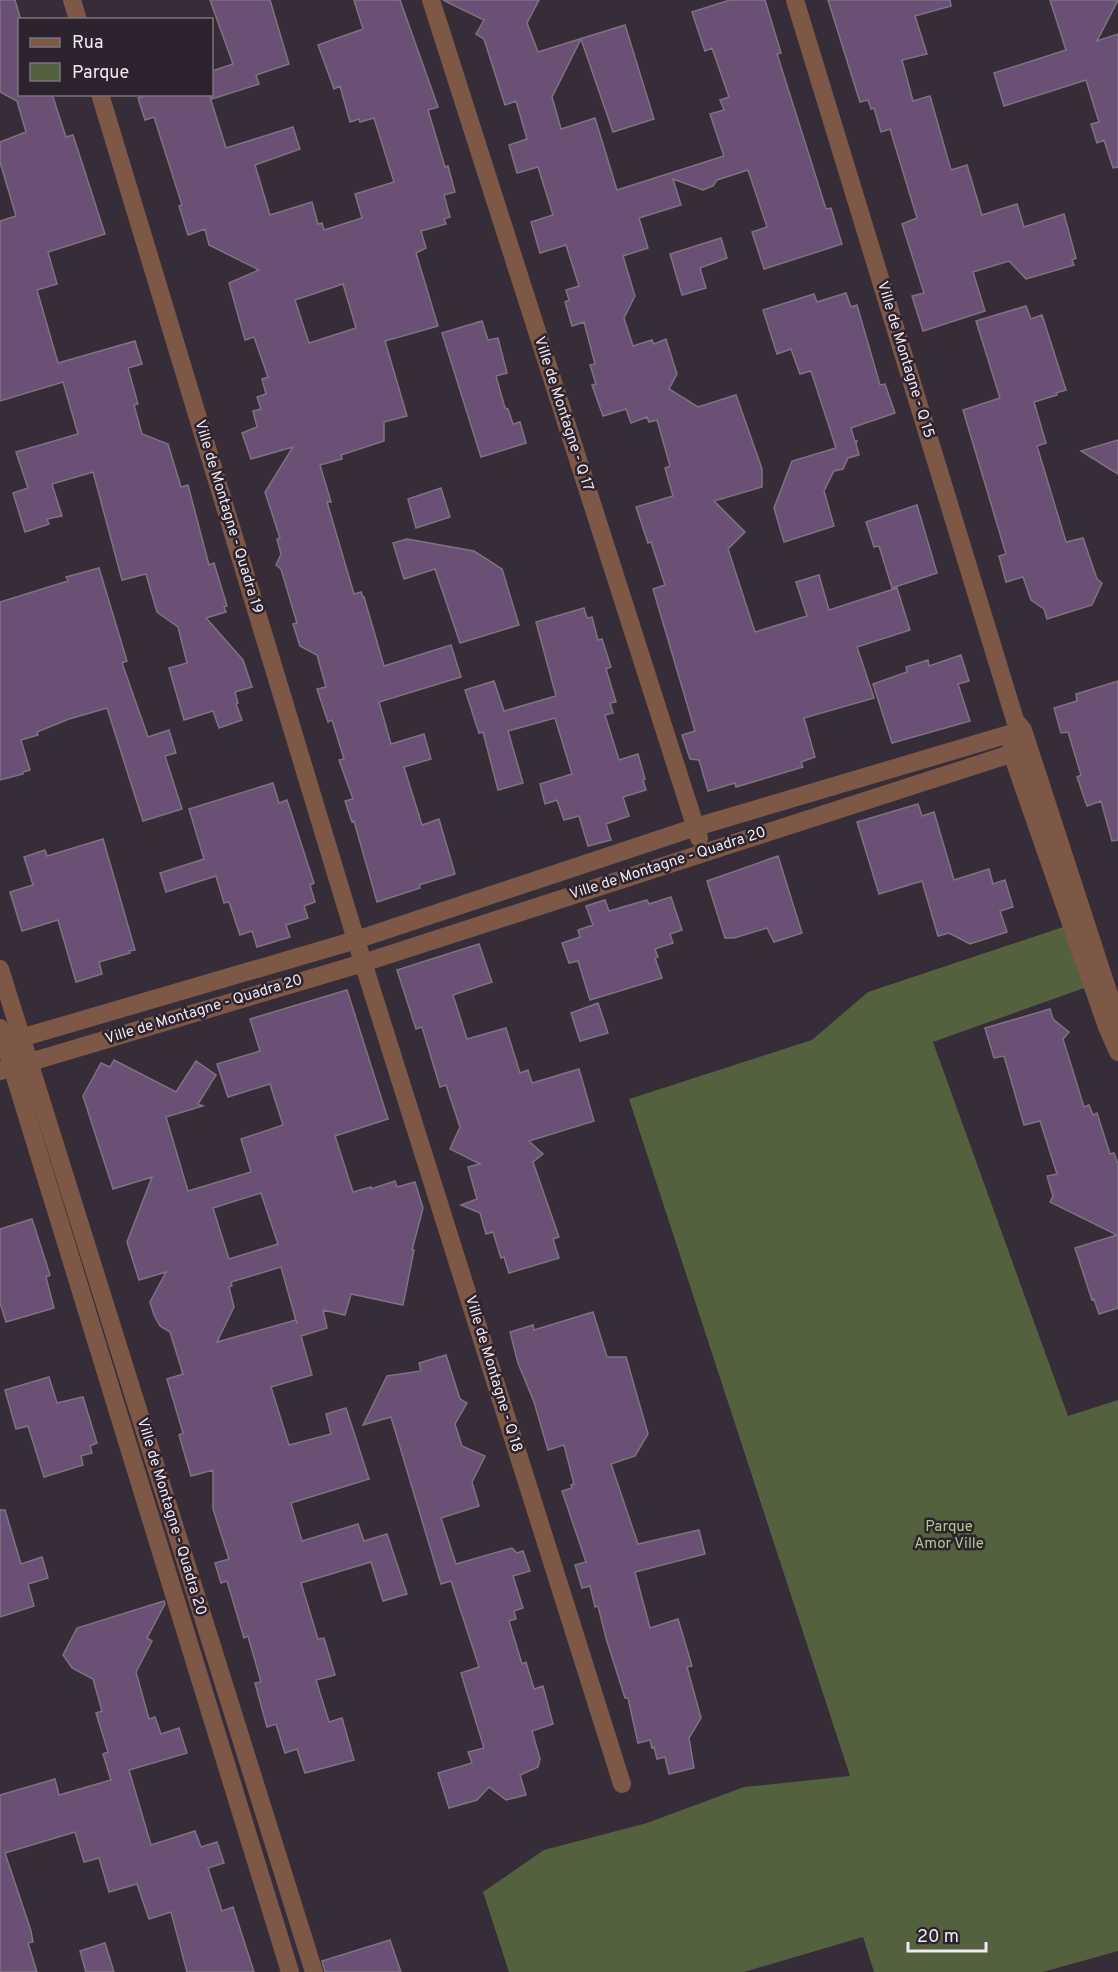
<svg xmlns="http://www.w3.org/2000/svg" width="1118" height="1972" font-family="Overpass,sans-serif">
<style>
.green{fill:#53613e}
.building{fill:#695074;stroke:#7d7382;stroke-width:1.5;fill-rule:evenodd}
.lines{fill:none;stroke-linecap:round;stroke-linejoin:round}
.minor{stroke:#7d5846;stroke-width:18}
.labels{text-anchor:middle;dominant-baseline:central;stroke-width:5;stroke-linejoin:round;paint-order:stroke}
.street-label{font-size:15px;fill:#f0eaf1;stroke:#2d232f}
.park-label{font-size:15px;fill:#b0ca88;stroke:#2d232f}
</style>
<rect width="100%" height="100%" fill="#372d39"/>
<path class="green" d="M1066 926 1087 987 933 1042 1068 1416 1118 1400V1951L1043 1972H874L863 1937 744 1972H509L483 1892 544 1850 647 1823 744 1787 850 1776 629 1099 812 1040 868 992Z"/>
<path class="building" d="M0 0H15L20 17V94H52L66 137 73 135 105 234 48 252 57 284 37 290 58 363 135 341 142 364 128 368 138 404 134 405 142 434 168 444 181 487 188 485 209 565 214 563 227 606 224 607 226 612 206 618 243 660 252 687 235 692 238 703 236 704 242 720 219 728 213 711 184 720 169 668 187 663 178 627 157 612 146 574 122 580 93 472 52 484 62 516 47 519 49 524 25 532 13 493 28 488 16 452 78 434 63 382 0 401V221L16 216 0 162V142L26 132 17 101 0 92Z
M210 0H270L289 64 256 75 259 84 212 99V71L233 64Z
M354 0H400L438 107 428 110 445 167 448 166 455 192 444 195 450 217 444 219 446 224 421 231 426 248 416 253 438 326 385 341 407 416 384 422V441L341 455 342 459 320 465 331 502H327L354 594 361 592 363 597H364L384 666 451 645 461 677 379 702 391 744 424 734 431 759 404 767 422 825 439 819 455 874 419 885 420 888 377 902 354 821 352 822 345 801 353 799 339 760 344 759 332 720 328 722 317 689 326 687 317 655 300 646 293 624 297 623 281 569 276 565 281 554 277 539 280 538 265 492 293 447 251 459 242 433 257 427 253 411 261 409 257 397 266 394 262 379 268 377 254 337 245 340 229 283 259 270 209 245 205 229 188 235 179 206 182 205 154 117 145 120 138 98 150 94H209L226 148 293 127 300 149 255 165 270 215 312 202 318 224 322 223 324 230 362 218 355 194 394 182 374 118 360 122 359 119 350 122 340 86 334 89 318 45 363 29ZM343 284 356 328 309 343 295 300Z
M443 0H539L527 23 538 52 625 25 654 119 613 132 581 39 552 97 561 129 595 118 617 190 724 156 710 114 724 110 720 100 729 97 712 48 705 51 692 12 730 0H765L781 53 777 54 810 158 826 209 831 208 842 244 764 269 752 232 767 227 748 170 717 180 713 186 703 190 673 179 681 205 639 218 648 248 623 256 635 296 624 318 633 346 652 340 654 344 666 339 677 374 669 389 698 407 736 395 762 469V487L714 501 745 532 728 549 755 632 807 616 796 582 819 575 829 610 897 588 910 630 857 647 874 698 804 718 815 757 801 762 803 767 736 787 735 783 708 791 699 760 690 759 682 735 695 731 653 589 665 585 651 542 648 543 636 507 673 496 665 468 670 466 657 420 649 422 647 417 631 423 626 409 603 416 592 385 596 384 590 365 595 364 584 322 572 326 565 302 569 300 566 290 579 286 566 245 540 253 531 222 553 215 538 167 517 173 509 145 527 139 516 101 505 105 484 39 476 34 484 20Z
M828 0H950L951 6 915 16 927 54 902 60 913 101 930 96 951 170 967 165 982 215 1017 204 1024 227 1064 214 1076 258 1072 260 1074 265 1026 279 1009 261 973 272 985 311 923 331 912 296 924 293 902 224 917 218 890 129 881 132 874 108 871 109 868 100 860 102Z
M1050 0H1118L1097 41 1118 34V167L1113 168 1104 140 1097 143 1091 124 1099 122 1086 80 1004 106 994 73 1066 50Z
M721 238 727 258 700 268 706 288 682 295 670 254Z
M846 293 851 307 857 305 880 385 885 384 895 413 851 428 855 442 857 441 856 444 859 455 848 458 843 469 834 471 824 491 834 526 784 542 774 508 792 461 836 448 811 371 800 374 791 349 777 354 763 310 814 294 817 302Z
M1026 306 1031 319 1042 315 1066 390 1056 393 1057 395 1034 402 1046 443 1037 446 1066 542 1083 538 1097 579 1102 583 1092 605 1047 619 1044 609 1031 600 1023 577 1006 582 999 556 1006 554 963 410 1000 398 976 321Z
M482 321 488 340 498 338 507 373 496 376 505 408 508 409 513 424 520 422 526 443 481 457 442 333Z
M1118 440V474L1081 451Z
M441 488 450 517 416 528 408 499Z
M917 505 937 573 892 588 879 546 874 547 866 522Z
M407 539 474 551 502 569 519 625 460 643 435 569 404 579 393 543Z
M99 568 127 661 122 663 148 737 169 730 176 753 165 756 182 809 143 821 107 708 69 719 37 732 38 735 21 740 30 770 23 772V774L0 780V602L68 581 66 577Z
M584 608 587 618 592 617 598 640 602 639 611 667 606 669 616 702 610 703 613 713 605 715 619 760 638 754 645 779 643 780 646 790 623 797 629 816 606 824 611 840 588 846 579 816 564 820 557 800 545 804 540 784 572 774 555 718 508 731 523 783 498 790 483 732 479 733 465 690 494 681 504 711 556 696 536 622Z
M961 655 969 681 958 684 970 721 892 743 873 684 907 672 906 667 928 660 929 666Z
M1118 681V840L1112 841 1101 801 1087 806 1077 777 1081 775 1068 732 1061 733 1054 708 1077 701 1076 694Z
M273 783 279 803 287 800 314 883 310 885 315 902 304 906 308 918 286 925 290 937 257 947 252 931 240 935 229 902 224 903 216 876 166 892 160 873 204 859 189 809Z
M918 804 922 816 934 812 954 880 989 869 993 884 1005 880 1013 907 1000 911 1007 932 970 944 949 933 938 936 922 881 879 894 857 822Z
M103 839 135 950 129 951 130 953 99 962 102 974 76 982 58 920 22 931 10 892 33 885 24 857 45 850 47 856Z
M778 856 802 933 774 942 767 928 734 938H725L707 881Z
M671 897 682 930 670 934 673 943 655 949 658 957 655 958 662 978 590 1000 578 961 569 963 562 943 580 937 578 930 593 925 586 906 605 900 609 911 647 900 649 904Z
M479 944 492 982 453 995 467 1039 506 1028 520 1073 528 1070 532 1083 579 1069 594 1121 529 1141 543 1154 533 1162 559 1237 553 1239 559 1258 509 1273 504 1257 501 1258 493 1232 486 1234 480 1213 461 1205 477 1199 468 1167 480 1164 450 1149 460 1127 446 1085 440 1087 422 1027 416 1029 397 970Z
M347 990 388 1119 335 1136 353 1192 371 1187V1189L395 1181 397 1187 415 1182 423 1208 412 1250H414L403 1305 351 1294 345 1315 323 1310 327 1328 301 1336 312 1375 271 1387 289 1445 331 1434 326 1414 346 1408 369 1479 291 1503 302 1541 358 1524 364 1541 387 1534 407 1594 383 1601 371 1562 301 1583 318 1639 324 1638 335 1675 316 1680 329 1722 342 1718 354 1760 305 1773 297 1749 285 1753 276 1724 267 1727 255 1683 261 1682 248 1636 244 1638 227 1581 221 1583 215 1563 229 1559 213 1509V1470L191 1476 179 1435 183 1433 167 1379 183 1374 170 1332 160 1326 154 1315 150 1302 166 1272 139 1280 127 1242 152 1177 113 1189 83 1096 101 1063 110 1067 114 1060 176 1092 196 1061 216 1075 198 1104 203 1106 166 1117 188 1191 251 1172 241 1139 283 1125 270 1084 228 1097 217 1064 260 1051 250 1019ZM261 1193 278 1244 229 1259 213 1208ZM281 1267 297 1324 296 1320 217 1342 234 1307 229 1287 232 1286 231 1282Z
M598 1003 608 1033 580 1041 571 1013Z
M1050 1009 1053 1019 1069 1032 1063 1039 1084 1107 1089 1105 1093 1115 1097 1113 1110 1154 1114 1153 1118 1164V1308L1099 1314 1094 1299 1092 1300 1075 1248 1117 1235 1050 1202 1053 1196 1047 1176 1057 1174 1040 1121 1024 1125 1004 1056 994 1058 985 1028Z
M32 1219 50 1275 46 1277 54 1308 6 1322 0 1303V1229Z
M593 1312 607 1357H626L648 1434 635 1456 611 1464 638 1544 699 1530 705 1554 635 1572 650 1628 678 1619 692 1666 687 1667 701 1718 689 1738 694 1768 669 1774 665 1757 657 1759 654 1747 652 1748 650 1740 638 1743 628 1698H625L606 1638 598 1606 595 1607 590 1586 582 1588 575 1565 586 1562 562 1491 572 1488 571 1485 574 1484 564 1445 548 1450 534 1402 518 1363 510 1332 533 1325 534 1330Z
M446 1355 460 1399 467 1403 455 1424 462 1446 485 1456 472 1482 479 1506 441 1518 456 1564 512 1548 517 1553 523 1551 530 1571 513 1576 523 1608 514 1611 516 1619 509 1621 522 1664 526 1662 534 1689 543 1686 553 1724 532 1731 540 1759 538 1767 520 1775 526 1795 506 1800 489 1787 477 1800 449 1808 438 1773 472 1763 468 1752 484 1748 461 1673 479 1667 451 1581 441 1584 391 1417 363 1425 387 1376 421 1371 419 1363Z
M49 1377 57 1403 83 1397 97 1443 90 1446 92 1453 81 1456 83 1465 44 1477 28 1426 16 1429 5 1390Z
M0 1510H5L21 1564 42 1557 48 1578 28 1584 34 1606 0 1617Z
M164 1601 165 1604 147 1638 152 1641 136 1672 149 1719 155 1717 161 1734 179 1728 187 1753 129 1770 151 1845 195 1831 201 1847 217 1842 224 1863 208 1868 222 1911 233 1907 254 1972H187L171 1912 149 1919 137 1884 109 1892 99 1858 84 1862 75 1832 5 1853 31 1931 33 1942 28 1943 37 1972H0V1795L55 1779 59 1795 111 1780 103 1754 108 1752 96 1713 102 1711 93 1679 72 1668 63 1655 77 1628Z
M390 1940 401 1972H325L322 1961Z
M105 1943 114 1972H86L80 1951Z"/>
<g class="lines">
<path class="minor" d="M72 0 78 20
M431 0 699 838
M795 0 1015 720 1023 730 1118 1022
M100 94 356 940 622 1784
M1012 742V754L1107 1027 1118 1052
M0 969 314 1972
M0 1028 290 1972
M0 1044 356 940 696 827 1023 730
M0 1071 363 963 1029 748"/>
</g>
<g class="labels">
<g class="street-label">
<text transform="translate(905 360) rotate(73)">Ville de Montagne - Q 15</text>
<text transform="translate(563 414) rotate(72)">Ville de Montagne - Q 17</text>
<text transform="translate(228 517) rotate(73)">Ville de Montagne - Quadra 19</text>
<text transform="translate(668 864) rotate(-18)">Ville de Montagne - Quadra 20</text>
<text transform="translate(204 1010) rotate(-17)">Ville de Montagne - Quadra 20</text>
<text transform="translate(493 1374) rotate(73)">Ville de Montagne - Q 18</text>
<text transform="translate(171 1517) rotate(73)">Ville de Montagne - Quadra 20</text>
</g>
<g class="park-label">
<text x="949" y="1527">Parque<tspan x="949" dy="17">Amor Ville</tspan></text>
</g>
</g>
<rect x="18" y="18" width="195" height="78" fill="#2d232f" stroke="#7b737d" stroke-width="1.5"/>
<rect x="30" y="38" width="30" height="9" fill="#7d5846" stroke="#7b737d" stroke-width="1.5"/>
<text x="72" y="48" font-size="18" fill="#f0eaf1">Rua</text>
<rect x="30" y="63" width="30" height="18" fill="#53613e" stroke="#7b737d" stroke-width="1.5"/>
<text x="72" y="78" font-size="18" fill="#f0eaf1">Parque</text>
<path d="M908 1942v9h78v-9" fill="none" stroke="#f0eaf1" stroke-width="3"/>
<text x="917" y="1942" font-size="18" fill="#f0eaf1" stroke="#2d232f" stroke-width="4.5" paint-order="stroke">20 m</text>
</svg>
